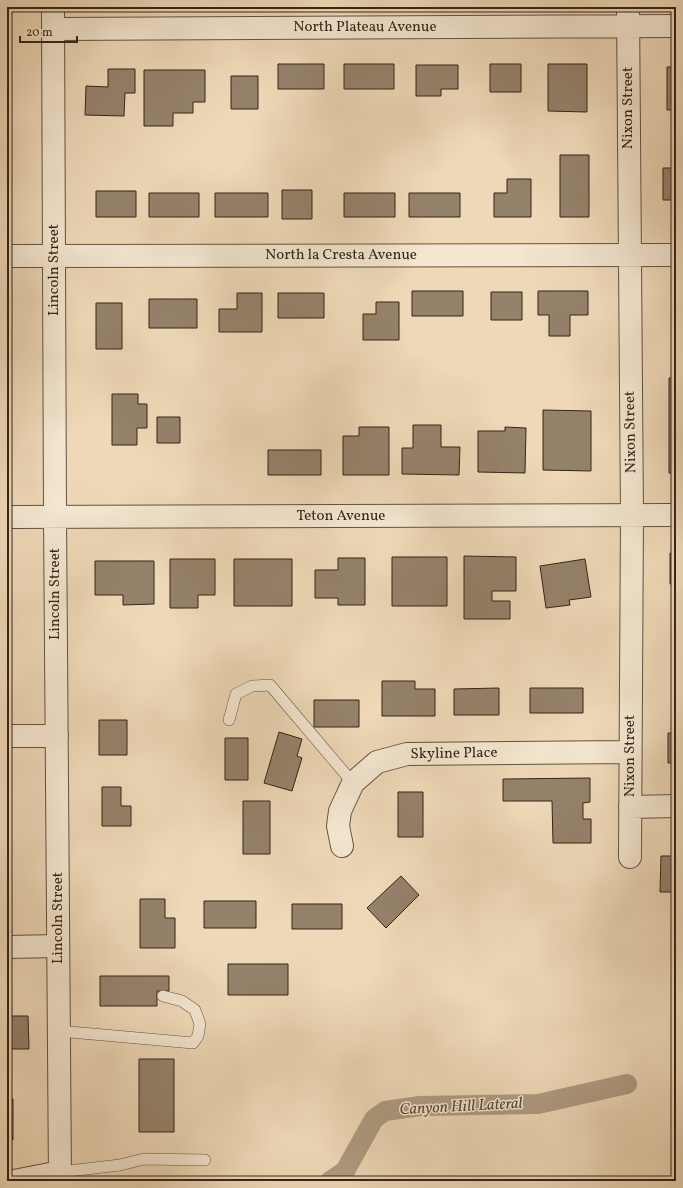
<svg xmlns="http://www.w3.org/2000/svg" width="683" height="1188" font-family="Vollkorn,serif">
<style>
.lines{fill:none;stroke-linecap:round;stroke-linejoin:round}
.canal{stroke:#af9b81;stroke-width:20}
.building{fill:#95826b;stroke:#342518}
.service-casing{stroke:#625240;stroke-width:12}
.minor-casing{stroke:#625240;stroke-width:24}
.service{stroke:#f4e6d0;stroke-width:11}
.minor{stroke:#f4e6d0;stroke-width:22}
.labels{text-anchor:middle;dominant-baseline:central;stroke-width:3;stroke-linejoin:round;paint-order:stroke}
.street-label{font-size:15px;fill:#342518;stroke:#f4e6d0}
.water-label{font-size:16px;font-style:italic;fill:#594838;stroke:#f4e6d0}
</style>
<rect width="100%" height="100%" fill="#eed8b7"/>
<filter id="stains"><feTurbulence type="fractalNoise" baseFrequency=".005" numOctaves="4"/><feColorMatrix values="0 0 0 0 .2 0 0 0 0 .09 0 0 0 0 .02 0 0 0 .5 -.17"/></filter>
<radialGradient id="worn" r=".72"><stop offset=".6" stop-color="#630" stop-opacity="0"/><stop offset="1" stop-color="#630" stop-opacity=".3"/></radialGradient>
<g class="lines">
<path class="canal" d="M330 1181 345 1171 374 1119 385 1111 420 1106 538 1104 627 1084"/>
</g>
<path class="building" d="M278 64H324V89H278Z
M344 64H394V89H344Z
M490 64H521V92H490Z
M548 64H587V112L548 111Z
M416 65H458V89H441V96H416Z
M667 67H676V110H667Z
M108 69H135V93H125L124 116 85 115 86 86 108 87Z
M144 70H205V102H193V113H173V126H144Z
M231 76H258V109H231Z
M560 155H589V217H560Z
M663 168H676V200H663Z
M507 179H531V217H494V193H507Z
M282 190H312V219H282Z
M96 191H136V217H96Z
M149 193H199V217H149Z
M215 193H268V217H215Z
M344 193H395V217H344Z
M409 193H460V217H409Z
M412 291H463V316H412Z
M538 291H588V315H570V336H549V315H538Z
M491 292H522V320H491Z
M237 293H262V332H219V309H237Z
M278 293H324V318H278Z
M149 299H197V328H149Z
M376 302H399V340H363V314H376Z
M96 303H122V349H96Z
M669 378H676V473H669Z
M112 394H138V404H147V428H137V445H112Z
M543 410 591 411V471L543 470Z
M157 417H180V443H157Z
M413 425H441V447H460L459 475 402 474V448H413Z
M359 427H389V475H343V436H359Z
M505 427 526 428 525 473 478 472V431H505Z
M7 433H8L7 478Z
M268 450H321V475H268Z
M670 553H676V584H670Z
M464 556 516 557V591H492V601H510V619H464Z
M392 557H447V606H392Z
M338 558H365V605H338V598H315V570H338Z
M170 559H215V595H198V608H170Z
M234 559H292V606H234Z
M585 559 591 597 569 600 570 605 546 608 540 566Z
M95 561H154V604L123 605V595H95Z
M672 630H676V688H672Z
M7 654H10V683H7Z
M382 681H415V689H435V716H382Z
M499 688V715H454V689Z
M530 688H583V713H530Z
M314 700H359V727H314Z
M99 720H127V755H99Z
M279 732 302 739 297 756 302 758 292 791 264 783Z
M668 733H676V763H668Z
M225 738H248V780H225Z
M590 778V802L583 803V819H591V843H553L552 801H503V779Z
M102 787H121V806H131V826H102Z
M398 792H423V837H398Z
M243 801H270V854H243Z
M661 856H676V892H660Z
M401 876 419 895 386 928 367 908Z
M140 899H165V918H175V948H140Z
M204 901H256V928H204Z
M292 904H342V929H292Z
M228 964H288V995H228Z
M100 976H169V991H157V1006H100Z
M7 1016H28L29 1049H9V1042H7Z
M139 1059H174V1132H139Z
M7 1098 13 1099V1140L7 1139Z"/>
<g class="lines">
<g class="service-casing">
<path id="service" d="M229 720 236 694 252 686 270 685 353 783
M59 1031 193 1043 198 1036 200 1024 195 1010 182 1001 163 996
M60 1172 120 1165 144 1159 205 1160"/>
</g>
<g class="minor-casing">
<path id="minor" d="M53 7 55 516 60 1181
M628 7 632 515 630 857
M53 29 676 26
M7 256 676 255
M7 517 676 515
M7 736H57
M630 807 676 806
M342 846 338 826 340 811 353 783 377 762 407 754 630 752
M7 947 58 946
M14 1181 60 1172"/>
</g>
<use href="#service" class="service"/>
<use href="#minor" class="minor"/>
</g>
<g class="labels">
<g class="street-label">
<text x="365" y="27">North Plateau Avenue</text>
<text transform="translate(628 108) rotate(-90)">Nixon Street</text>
<text x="341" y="255">North la Cresta Avenue</text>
<text transform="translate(54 270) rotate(-90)">Lincoln Street</text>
<text transform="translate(631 432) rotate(-91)">Nixon Street</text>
<text x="341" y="516">Teton Avenue</text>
<text transform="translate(55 594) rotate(-90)">Lincoln Street</text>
<text transform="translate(454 754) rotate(-1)">Skyline Place</text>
<text transform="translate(630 756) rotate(-90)">Nixon Street</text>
<text transform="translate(58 918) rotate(-90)">Lincoln Street</text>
</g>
<g class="water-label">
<text transform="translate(461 1107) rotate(-3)">Canyon Hill Lateral</text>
</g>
</g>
<rect width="683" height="1188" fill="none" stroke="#eed8b7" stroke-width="24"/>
<rect x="8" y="8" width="667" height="1172" fill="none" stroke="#342518" stroke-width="2"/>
<rect x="12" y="12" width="659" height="1164" fill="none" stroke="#342518"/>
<path d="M20 36v6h57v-6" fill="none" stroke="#342518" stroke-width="2"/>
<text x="26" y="36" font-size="12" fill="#342518" stroke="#f4e6d0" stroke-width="3" paint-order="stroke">20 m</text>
<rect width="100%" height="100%" filter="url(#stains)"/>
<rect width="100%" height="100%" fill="url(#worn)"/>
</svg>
